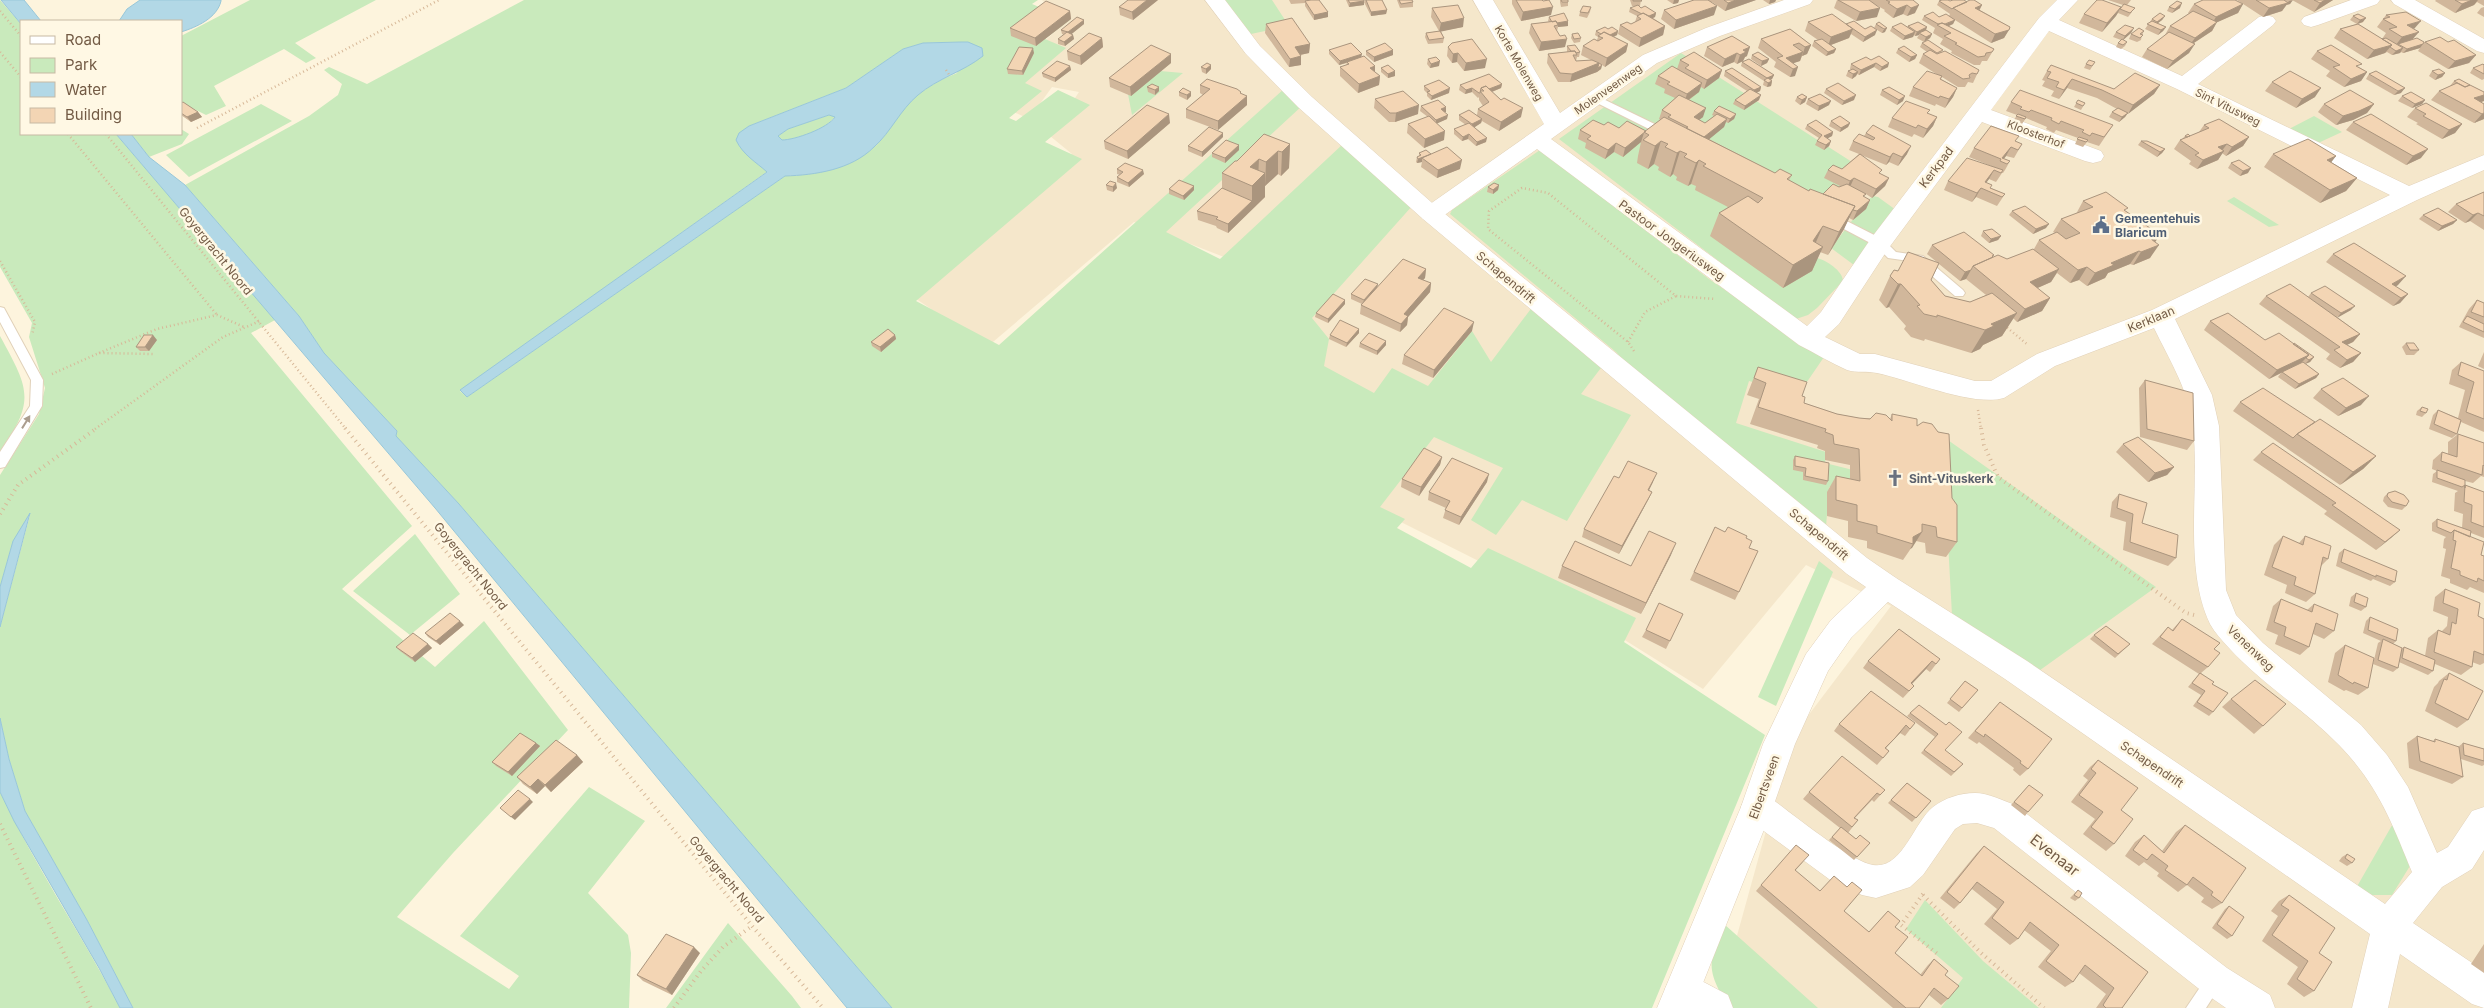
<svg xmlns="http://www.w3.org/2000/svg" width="2484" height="1008" font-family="Inter,sans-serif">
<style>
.residential{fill:#f5e7cb}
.green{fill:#c9eabc;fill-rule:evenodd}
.water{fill:#b2d8e6;stroke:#98c7d9;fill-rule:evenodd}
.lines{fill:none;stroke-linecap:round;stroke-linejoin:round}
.service-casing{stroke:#e1d1b9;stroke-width:2}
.minor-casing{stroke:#e1d1b9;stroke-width:1}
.tertiary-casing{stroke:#e1d1b9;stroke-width:1}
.path-far1{stroke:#d7b898;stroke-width:2.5;stroke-dasharray:1 3;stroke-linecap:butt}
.path{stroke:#d7b898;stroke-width:4;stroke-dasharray:1 4.5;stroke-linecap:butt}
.service{fill:#fff;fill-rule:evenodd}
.minor{fill:#fff;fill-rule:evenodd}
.tertiary{fill:#fff;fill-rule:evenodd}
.wall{fill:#d1b79b;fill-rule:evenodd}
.shaded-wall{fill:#aa957e}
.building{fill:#f3d5b4;stroke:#aa957e}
.oneway{fill:#ab9d8f}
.labels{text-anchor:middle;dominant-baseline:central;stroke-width:5;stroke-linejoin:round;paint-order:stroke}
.far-street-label{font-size:11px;fill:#735b45;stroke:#fff8e4}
.street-label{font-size:12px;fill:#735b45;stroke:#fff8e4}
.service-label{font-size:12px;font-weight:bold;fill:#4e5e75;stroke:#fff8e4;text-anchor:start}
.worship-label{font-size:12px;font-weight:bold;fill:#5b616d;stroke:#fff8e4;text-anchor:start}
.near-street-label{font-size:15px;fill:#735b45;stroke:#fff8e4}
</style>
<rect width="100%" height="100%" fill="#fdf4dd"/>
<path class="residential" d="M1042 0H2484V1008H1717L1792 737 1891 606 1806 565 1703 689 1580 612 1184 413 1314 292 1134 222 987 347 909 294 1072 154 1050 136 1079 92 1052 87 1029 119 981 97 1066 22Z"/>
<path class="green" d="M0 0 21 24V134H116L275 320 251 333 412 526 342 589 435 667 484 621 568 730 453 853 397 917 509 989 519 976 460 936 589 787 645 821 588 893 628 935 631 953 629 1008H133L87 920 25 811 9 759 0 718V627L30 515 13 542 0 587V475L39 414 45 388 29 337 32 323 0 267Z
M250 0H376L295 43 316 58 306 63 284 49 214 86 226 106 206 115 182 103 181 36Z
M524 0H1038L1032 4 1070 20 1045 39 1066 48 1025 83 1042 91 1009 118 1016 121 1058 90 1090 105 1045 142 1082 159 916 301 999 345 1285 88 1303 105 1166 232 1220 259 1343 144 1413 205 1312 318 1329 339 1324 366 1374 393 1392 368 1428 386 1472 331 1491 362 1533 306 1604 364 1581 394 1631 415 1567 521 1522 500 1496 535 1471 520 1503 468 1434 437 1380 507 1405 519 1397 528 1471 568 1488 548 1636 618 1624 642 1765 735 1652 1008H892L459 504 396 436 397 431 324 353 299 316 185 185 309 116 338 95 342 84 324 70 329 67 367 84ZM968 42 957 73C937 81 917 92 903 109 893 121 885 139 872 149 849 166 813 176 785 176L467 397 460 391 768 171 749 126 846 88 903 49 923 43Z
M1224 0H1272L1289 26 1251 34Z
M1681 53 1863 169 1817 258C1826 260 1843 271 1843 281L1817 308 1808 315 1796 319 1775 304 1559 139Z
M1160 71 1183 73 1132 115 1127 89Z
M261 104 292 121 189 177 166 155Z
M829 115 835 116C827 130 797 140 782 140L778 136 788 129Z
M2314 116 2342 132 2316 144 2289 129Z
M181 129 189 134 182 144 149 157 131 134H181Z
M1540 150 1709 279 1824 357 1798 395 1749 381 1736 423 1826 452 1825 463 1857 471 1855 493 1829 487 1826 527 1638 377 1616 352 1450 214 1452 210Z
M1873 196 1878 197 1896 210 1854 265 1831 248 1867 201Z
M2234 197 2279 225 2269 227 2227 201Z
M0 336C29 389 36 400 0 452Z
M1928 426 2156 587 2036 673 1952 615 1943 451Z
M415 534 460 594 410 635 353 591Z
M1819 561 1833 572 1776 706 1758 697Z
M0 792C35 866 82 935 120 1008H0Z
M2395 820 2413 861 2392 895H2372L2355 890Z
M1925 900 1983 961 2039 1008H1941L1963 978 1906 929Z
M728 923 792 996 801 1008H666Z
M1724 924 1818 1008H1731C1725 1004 1723 998 1720 992 1704 962 1714 953 1724 924Z"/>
<path class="water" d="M1 0H24L41 21H21V24Z
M140 0H221V1C217 18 197 27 181 32V21H119L127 9Z
M961 42H968L982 48 983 56C963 72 938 78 918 95 900 110 891 132 874 147 851 170 815 175 785 176L467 397 460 390 767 172C756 162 743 155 736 140L739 133 749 126 846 88 903 49 923 43ZM829 115 835 117C828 128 795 140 782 140L778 136 788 129Z
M116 134H131L149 157 185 185 299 316 324 353 397 431 396 436 459 504 892 1008H847L435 508Z
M30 513 0 627V587L13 541Z
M0 718 9 759 25 811 87 920 133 1008H120L99 968 14 821 0 792Z"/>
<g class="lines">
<g class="service-casing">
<path id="service" d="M1595 95 1673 133 1674 135 1673 137H1665L1591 100 1590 98Z
M1831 213 1884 240 1896 252 1923 256 1963 290 1965 293 1963 296H1955L1916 262 1888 258 1876 246 1827 220V214Z
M0 307 4 308 43 380 42 406 5 467 0 468V452L30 406 31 380 0 322Z
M2215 971 2221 974 2224 980 2206 1008H2186L2209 974Z"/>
</g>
<g class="minor-casing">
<path id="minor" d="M1473 0H1493L1560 113 1643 55 1706 28 1784 0H1813L1810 4 1720 36 1657 63 1551 139 1807 326 1821 312 1872 237 2039 18 2057 0H2078L2059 20 2182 76 2259 17 2266 15 2273 17 2276 21 2273 25 2198 84 2409 186 2484 155V170L2417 200 2175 319 2212 395 2219 426 2226 590 2236 615 2263 643 2361 725 2387 755 2408 787 2437 853 2448 847 2472 811 2484 807V850L2472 869 2442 887 2413 923 2484 971V1008L2472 1004 2400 954 2388 1008H2352L2370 934 2005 679 1876 594 1872 586 1876 578 1886 574 1896 578 2027 661 2385 904 2412 872C2392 823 2378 785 2339 745 2305 710 2262 684 2229 648 2222 640 2215 633 2210 624 2183 567 2200 489 2193 426 2189 391 2169 359 2154 328L2055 366 2004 398C1972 407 1911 380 1877 373 1867 371 1857 373 1847 370 1831 363 1815 353 1799 345L1537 149 1439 219 1431 221 1423 219 1420 214 1423 209 1544 124ZM2049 31 2177 89 2390 195 2152 310 2037 354 1991 381H1975L1875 354H1860L1825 337 1839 324 1888 249 1982 122 2085 161 2093 163 2101 161 2104 156 2101 151 1991 110Z
M2351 0H2380L2377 4 2318 25 2311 27 2304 25 2301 21 2304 17Z
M2391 0H2415L2484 39V53L2477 51 2394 4Z
M1757 792 1768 796C1790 812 1851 862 1873 865 1902 870 1914 822 1933 807 1945 798 1960 793 1975 793 1988 793 2004 801 2015 805L2227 968 2270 995 2275 1008H2226L2203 992 1994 828 1977 823 1963 824 1955 829 1923 875 1910 887 1876 898 1862 895 1833 882 1746 818 1741 807 1746 796Z
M1683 971 1728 995 1733 1008H1681L1671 1001 1665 989 1671 977Z"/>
</g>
<g class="tertiary-casing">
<path id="tertiary" d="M1205 0H1225L1260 46 1312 97 1439 209 1867 558 1896 578 1900 586 1896 594 1851 638 1828 671 1795 744 1773 807 1693 1008H1657L1741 807 1763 744 1806 654 1831 620 1866 587 1847 574 1423 219 1298 107 1246 54Z"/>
</g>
<path class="path-far1" d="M0 11 21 36
M0 52 21 77
M946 70 950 76
M197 128 439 0
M68 134 217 315
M106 134 346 429
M0 261 35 322 32 335
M2004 325 2028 345
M1628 342 1645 312 1676 296
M1634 351 1628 342 1488 229 1489 211 1522 188 1548 193 1676 296 1715 299
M99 353 157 329 217 315 244 327
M52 374 99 353 154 354
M1978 410 1981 429
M95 429 223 337 260 321"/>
<path class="path" d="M345 428 752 926 823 1008
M1981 428 1984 445 1998 477 2186 613 2194 615
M0 514 18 485 97 428
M0 824 91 1008
M1923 894 1901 925 1940 956
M1923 895 1980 952 2044 1008
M674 1008 701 971 723 947 752 926"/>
<use href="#service" class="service"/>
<use href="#minor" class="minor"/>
<use href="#tertiary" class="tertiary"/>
</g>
<path class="wall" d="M1158 0 1133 20 1120 15 1119 7Z
M1289 0H1308V1L1328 12V17L1314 20 1305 6V3L1291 4Z
M1346 0H1364V5L1349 7Z
M1365 0H1382L1387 10 1386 14 1371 16 1364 2Z
M1397 0H1412L1413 2V7L1400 8Z
M1512 0H1542L1551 15 1521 21 1512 4Z
M1560 0H1568V6L1561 7 1560 2Z
M1630 0H1641L1640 6H1638L1641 8 1656 13 1655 17 1653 18 1665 26 1663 35 1639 47 1618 34 1620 25 1631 24 1635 22 1637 16 1629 12 1630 8 1636 6H1632Z
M1667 0H1679L1678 3 1673 4Z
M1694 0H1756L1725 11 1712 2 1714 15 1674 29 1661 19 1664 10Z
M1763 0H1776L1775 2 1769 4Z
M1837 0H1913L1915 13 1907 16 1903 14 1893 18 1884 11 1885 10 1876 5 1877 17 1856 21 1834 8Z
M2108 0H2131L2127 5 2132 12 2128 17 2118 13 2102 32 2079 23 2084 14 2121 7 2123 5Z
M2237 0H2333L2314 12 2292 0 2290 4 2286 5 2282 11 2263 17Z
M2436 0H2484V6L2477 2 2474 5 2455 13 2435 1Z
M1939 1H1950L1980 10 2010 27 2004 38 1991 43 1955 20 1953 24 1949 26 1994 49 1987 61H1982L1980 65H1974L1951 53 1952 51 1940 44 1943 39 1933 33 1935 28 1922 20 1924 16 1939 17 1949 16 1950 14 1937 5Z
M2194 4H2243L2238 13 2217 22 2212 31 2194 43 2189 53 2167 69 2142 57 2147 49 2166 35H2165L2170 26 2189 14 2188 13Z
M1591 7 1590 12 1587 18 1579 16 1580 12Z
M2169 7 2180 8 2172 13 2167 11Z
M2484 7V17L2477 13 2481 8Z
M1432 8 1463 27 1441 31 1444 38 1443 43 1428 44 1425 37 1426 33 1439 31 1431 17Z
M1070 11 1071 19 1036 46 1011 36 1010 28Z
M2358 14 2363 22 2358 24 2382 39 2386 33 2377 27 2386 15 2414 29 2413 39 2424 42H2448L2476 55 2469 63 2448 69 2418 51 2420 48 2403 53 2401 52 2400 53 2392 55 2387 52 2385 53 2367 59 2334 38 2340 29 2357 24 2350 20 2353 16Z
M2165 16 2162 20 2158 23 2166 27 2163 31 2158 35 2145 29 2152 19Z
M1549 17 1568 26 1558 27 1557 31 1565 47 1539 51 1529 33 1531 24 1549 22 1548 21Z
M1084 20V24L1071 34 1073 35 1074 39 1065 46 1058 44V39L1064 35 1062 34 1061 30Z
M1808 22 1846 24 1865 29 1875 35 1863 42 1851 34 1849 38 1831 45 1836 49 1834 53 1826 56 1812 46 1814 41 1818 40 1805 31Z
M1879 22 1885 32 1882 33 1874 28 1876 24Z
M1266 24 1310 44 1309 53 1300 55 1301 56V65L1289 67 1265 33Z
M1908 26 1927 27 1926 30 1932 34 1930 38 1924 42 1917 38 1919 35 1915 36 1914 35 1913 37 1903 40 1890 31 1892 27H1907Z
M2134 28 2131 33 2123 40 2127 42 2125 46 2121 49 2116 47 2118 43 2121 40 2113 37 2116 32Z
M1608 29 1618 31 1617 35 1614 37 1628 44 1626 52 1605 67 1602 65 1601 69 1597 72 1570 82H1558L1547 63 1548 54 1567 52V46L1580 52 1579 57H1577L1576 61 1591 60 1581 55 1583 46 1597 40 1598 37 1595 35 1596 31Z
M1790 29 1811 45 1807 54 1802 56 1800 61 1793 63 1795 76 1790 77 1774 67 1776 62 1758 48 1761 39Z
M2144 31 2142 35 2141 40 2137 42 2129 39 2131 34Z
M1572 34 1581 38 1580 42 1574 43 1571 38Z
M1732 36 1747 56 1745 57 1743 61 1737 64 1734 62 1722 67 1704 56 1707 47Z
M1102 38 1103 47 1081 65 1068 60 1067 51Z
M1922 43 1943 52 1979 70 1973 83 1968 82 1965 87H1958L1942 77 1941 79 1957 88 1953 97 1945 108 1936 104 1935 106 1909 96 1913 87 1938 75 1919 63 1923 54 1927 52 1920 47Z
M1448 47 1485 68 1464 71 1457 62 1452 63 1447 56Z
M1898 49 1917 55 1915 59 1909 62 1896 53Z
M1329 50 1361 57 1375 66V72L1380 76 1379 85 1358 93 1340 76V67L1346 65 1347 63 1339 65 1329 54Z
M1366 51 1393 55 1374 62 1366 55Z
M2317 51 2359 67 2367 72 2361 81 2344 87 2326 76 2330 71 2311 59Z
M1034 53 1023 75 1008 74 1007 69Z
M1752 55 1769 59 1767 63 1761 66 1751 59Z
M1428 59 1439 66 1430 68 1427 64Z
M1680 60 1722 70 1719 78 1704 89 1701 87 1699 92 1689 100 1703 117 1699 120 1705 123 1714 116 1712 115 1714 111 1736 114 1734 119 1728 123 1726 122 1724 127 1709 139 1775 173 1792 175 1789 180 1809 191 1823 194 1840 186 1824 178 1828 170 1842 169 1859 154 1849 150 1853 141 1864 136 1866 133 1907 154 1898 166 1889 162 1886 165 1861 155 1881 174 1889 178 1885 186 1872 198 1866 194 1864 197 1870 200 1866 209 1853 220 1849 218 1844 229 1828 255 1820 252 1812 271 1783 288 1710 236 1719 213 1728 207 1695 190 1696 186 1691 184 1688 186 1676 180 1677 177 1673 174 1670 177 1658 170 1659 167 1654 164 1648 169 1637 163 1638 156 1641 142 1623 157 1614 152 1605 159 1585 148 1586 143 1578 139 1580 130 1604 125 1619 128 1646 131 1661 120 1659 119 1662 110 1675 98 1664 93 1665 89 1655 84 1658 76 1677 69Z
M1871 60 1888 67 1880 71 1874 67 1859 75 1857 74 1856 76 1852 79 1846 76 1848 71 1851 70 1850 69 1851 64Z
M1742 62 1774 75 1772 79 1771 80 1772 81 1771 86 1767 87 1763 85 1764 81 1741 66Z
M2095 62 2090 70 2084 68 2086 64Z
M1171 63 1131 96 1110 87 1109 78Z
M1211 65V69L1206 74 1202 72 1201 67Z
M2484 65V79L2482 80 2470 73 2473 68Z
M1070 66 1071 70 1055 82 1043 77 1042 73Z
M1381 68 1395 76 1388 78 1381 72Z
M1725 71 1761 87 1760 91 1756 93 1759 100 1744 110 1733 104 1735 100 1747 91 1724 76Z
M2047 71 2114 89 2160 85 2154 94 2127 114 2125 117 2119 122 2109 117 2112 112 2117 109 2097 98 2067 88 2059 99 2051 96 2054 91 2042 86 2045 81 2042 80Z
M2432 71 2445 73 2442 77 2435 80 2429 76Z
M2369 74 2401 93 2394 95 2366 79Z
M2454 81 2470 85 2484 92V101L2480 102 2484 104V119L2474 123 2431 100 2439 91 2450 86Z
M2272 82 2315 97 2296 108 2265 91Z
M1502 84 1501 88 1492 92 1521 117 1499 131 1482 121 1481 123 1474 127 1486 142 1476 146 1468 139 1462 141 1454 134V129L1466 125 1459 120V115H1477L1478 109 1483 106 1479 100V97L1478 98 1472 92 1465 94 1459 90 1460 85Z
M1200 85 1241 94 1247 96V105L1218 130 1186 118V109L1203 95 1200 93Z
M1424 86 1449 93 1431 100 1427 96V93L1424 90Z
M1147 87H1159V91L1155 95 1148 92Z
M1826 89 1854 100 1842 105 1824 93Z
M1882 90 1903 101 1897 105 1880 95Z
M1179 92 1191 96 1187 100 1179 96Z
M2402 96 2425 100 2422 104 2412 108 2398 101Z
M1797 97H1807L1805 102 1800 105 1795 101Z
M1375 99 1418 114 1395 122H1389L1374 108Z
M1808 99 1829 105 1818 111 1806 104Z
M2078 100 2085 103 2081 110 2074 107Z
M2011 102 2113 125 2099 146 2087 142 2083 147 2075 144 2078 138 2056 130 2054 133 2046 129 2047 127 2026 118 2022 124 2014 120 2017 115 2006 111Z
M181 103 198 112 202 117 191 122 181 115Z
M2324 104H2374L2367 113 2353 120 2336 125 2318 112Z
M1421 106 1446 112H1444L1447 119 1437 123 1444 140 1424 148 1407 133 1408 124 1428 117 1420 111Z
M2415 108 2462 124 2455 133 2442 139 2416 124 2418 123 2407 117Z
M1929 114 1937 117 1933 126 1923 138 1914 134 1912 137 1888 127 1892 118Z
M1831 121 1850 123 1848 127 1840 132 1829 126Z
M2353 122 2421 158 2406 165 2346 130Z
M1170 123 1128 159 1105 149 1104 141Z
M1807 125 1833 132 1832 136 1827 138 1831 141 1829 146 1824 150 1815 145 1817 141 1819 138 1805 129Z
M2204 125 2249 137 2243 146 2226 156 2222 153 2218 160 2197 169 2189 164 2191 161 2174 149 2180 140 2182 139 2185 136H2190L2199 132Z
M1223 137 1202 157 1188 151V146Z
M2141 141 2165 149 2162 153 2157 157 2138 145Z
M2016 142 2022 144 2014 158 2006 156 2004 159 2010 161 2005 170 2003 173H2002L1996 182 1989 179 1986 183 1991 188 2005 194 1997 206 1976 197 1972 202 1944 190 1948 181 1991 166 1969 157 1974 148Z
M1290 144 1289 168 1281 176 1278 174 1265 186V197L1228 233 1217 228 1216 226 1198 220 1197 211 1222 188V173L1237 161Z
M1239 145V150L1225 163 1212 157V153Z
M1419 153 1431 154 1460 169 1437 178 1421 167 1422 162 1417 163 1416 162 1417 157 1419 156Z
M2273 154 2336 156 2331 162 2357 178 2346 191 2320 203 2264 167Z
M2231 163 2248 173 2240 176 2228 168Z
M1117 169 1144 174 1129 187 1117 182V177L1120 175 1117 174Z
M1106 185 1117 188 1113 192 1107 190Z
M1499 185 1498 190 1493 194 1487 192 1488 187Z
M1169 189 1194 190 1184 200 1169 194Z
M2484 192V230L2470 221 2465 223 2448 212 2456 204Z
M2083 201 2126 211 2160 235 2155 242 2150 258 2133 265 2130 264 2108 273 2105 278 2087 286 2079 280 2070 283 2057 273 2051 282 2037 288 2050 298 2042 311 2017 322 2013 318 2002 336 1983 345 1980 349 1971 353 1925 339 1924 341 1911 337 1904 329 1906 326 1889 307 1886 308 1879 300 1890 276 1898 271 1938 263 1927 254 1932 245 1994 255 1993 257 2007 259 2034 249 2039 240 2055 233 2053 232 2061 219 2076 214ZM1939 264 1960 281 1966 279 1986 295 1970 302 1945 296 1931 280Z
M2012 211 2046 228 2033 234 2009 215Z
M2423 215 2457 220 2453 224 2438 231 2419 219Z
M1983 231 2001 236 1998 240 1989 243 1981 236Z
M2333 254 2398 285 2395 287 2408 294 2400 303 2393 306 2326 262Z
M1426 269 1425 278 1423 280 1431 283 1430 292 1408 317 1407 325 1400 332 1360 314 1361 305 1362 304 1351 299V294L1377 288Z
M2311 293 2351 310 2337 317 2360 334 2353 342 2347 345 2361 353 2353 362 2340 368 2326 359 2330 354 2259 304 2266 296 2308 297Z
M2477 300 2484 303V338L2459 327 2469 309Z
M1345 304 1328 323 1315 317 1316 313Z
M2210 321 2314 357 2310 362 2305 364 2319 374 2316 378 2295 389 2278 377 2281 373 2269 379 2204 330Z
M1359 329V333L1346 347 1329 339 1330 335Z
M1472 331 1433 378 1402 364 1404 355Z
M895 335 896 339 881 352 872 346 871 342Z
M157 340 149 351H140L136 347Z
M1360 343 1386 345 1377 355 1359 347Z
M2406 343 2419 350 2414 355H2406L2402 347Z
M2484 352V369L2478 366Z
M2461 362 2484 389V432L2461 422 2457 434 2452 438 2429 429 2433 415 2438 410 2458 418 2465 390 2449 384 2452 370Z
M1758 367 1802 396 1804 403 1837 414 1859 418 1890 419 1892 414 1917 426 1952 498 1957 542 1946 557 1926 553 1925 543 1916 541 1903 560 1867 548V541L1848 537V521L1827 516V492L1836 476 1850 479V465L1825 460V451L1817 448 1818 445 1750 424 1759 399 1747 395Z
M2145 380 2194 441 2187 450 2140 437 2139 388Z
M2321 389 2361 405 2338 416 2313 398Z
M2240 402 2315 422 2376 456 2363 469 2340 485 2233 411Z
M2422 407 2426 413 2422 417 2416 415 2417 411Z
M2458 434 2484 443V477L2481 476 2473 483 2465 481V485L2484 492V538L2471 533 2470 537 2481 555 2484 556V593L2470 587 2467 590 2450 583V579L2441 576 2446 549 2443 548 2444 539 2446 537 2432 531V523L2437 519 2462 528 2463 514 2454 511 2455 493 2458 491 2432 482 2433 474 2437 471 2432 469 2433 460 2442 452 2448 454V442Z
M2123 444 2174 467 2167 475 2148 482 2116 452Z
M2261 452 2400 530 2376 550 2324 514 2327 511 2253 460Z
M1795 456 1828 481 1826 485 1803 480V472L1793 470V460Z
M1442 457 1440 465 1419 496 1401 487 1402 479Z
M1619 478 1653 482 1649 490 1652 492 1648 500 1619 554 1582 537 1584 529Z
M1487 482 1459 525 1443 518 1446 508 1428 500 1429 492Z
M2388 493 2406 506 2402 510 2388 507 2383 501 2384 497Z
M2119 494 2142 523 2176 558 2168 566 2123 550 2126 522 2110 517 2112 502Z
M1715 527 1725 532 1746 538 1739 592 1735 600 1690 580Z
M2283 536 2299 543 2305 536 2328 559 2321 566 2315 594 2306 602 2285 593 2287 585 2264 575 2274 545Z
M2344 549 2395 582 2390 586 2373 579 2371 581 2336 566 2339 553Z
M1671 555 1641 614 1558 578 1562 566H1631Z
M2445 589 2478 616 2484 619V663L2480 665 2472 662V667L2461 675 2435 664 2433 671 2428 675 2399 662 2398 668 2393 672 2373 664 2378 643 2381 641 2363 633 2366 621 2370 617 2396 641 2393 644 2402 648 2404 647 2425 656 2428 638 2438 630 2442 631 2447 626 2448 617 2433 611 2435 597Z
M2356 593 2366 607 2361 611 2349 606 2351 597Z
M2281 599 2307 610 2314 604 2334 631 2324 639 2313 634 2309 647 2300 655 2275 644 2278 635 2266 630 2273 606Z
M1683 614 1666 649 1642 637 1646 630Z
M2182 619 2208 667 2201 673 2212 684 2213 712 2209 716 2193 706 2201 695 2188 687 2199 674 2152 644 2168 627 2172 630Z
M464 625 440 645 428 637 425 633Z
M2094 635 2130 644 2115 658 2090 639Z
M428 644 432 648 415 662 400 651 396 647Z
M2345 645 2368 688 2358 695 2346 690 2344 691 2328 682 2335 653Z
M1940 659 1930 672 1926 669 1912 684 1914 686 1903 698 1863 668 1868 661Z
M2449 673 2468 720 2457 728 2425 711 2434 687 2438 683 2439 681Z
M1965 681 1978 690 1959 712 1947 703Z
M2231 699 2263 726 2254 734 2222 707Z
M2000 702 2028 769 2020 776 2013 770 2014 768 1979 742 1977 744 1968 738Z
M1910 713 1946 725 1945 751 1963 764 1951 776 1921 753 1935 737 1907 716Z
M1915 723 1905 736 1900 733 1886 748 1889 751 1877 765 1834 731 1839 724Z
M2417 736 2433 741 2435 739 2458 747 2463 743 2484 749V765L2482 766 2461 759 2463 777 2452 784 2409 768 2407 743Z
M536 743 540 746 512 776 496 766 492 762Z
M577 755 583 762 551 792 545 786 537 794 523 784 517 777Z
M2098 760 2121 810 2114 844 2106 851 2083 834 2095 819 2071 802 2088 780 2083 776 2090 767Z
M1907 783 1931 801 1912 822 1888 803Z
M2029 785 2028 812 2025 816 2011 805Z
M1885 790 1874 802 1872 800 1855 818 1858 820 1848 833 1856 839 1870 843 1854 860 1829 840 1840 828 1803 799 1809 792Z
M2185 825 2222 903 2212 909 2201 902 2204 898 2187 885 2178 892 2157 876 2159 873 2144 862 2139 866 2125 856 2135 842 2144 835 2162 851 2176 832Z
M1984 846 2148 972 2122 1008H2096L2106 994 2079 973 2073 982 2065 987 2051 977 2038 967 2051 951 2024 930 2018 939 2010 945 1984 924 1997 909 1972 889 1960 903 1954 909 1940 898 1977 853Z
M2347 854 2352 863 2347 866 2339 861 2342 857Z
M1803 862 1795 871 1869 932 1888 911 1895 927V953L1920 975 1928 965 1934 959 1945 975 1948 999 1941 1005 1929 995 1919 1008H1893L1756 891 1761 885Z
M2078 890 2079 898 2075 901 2070 898Z
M2289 895 2319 953 2314 991 2304 997 2287 984 2298 967 2262 941 2278 916 2271 911 2279 901Z
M2229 906 2232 936 2227 939 2212 928 2225 909Z
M2484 944V973L2471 964Z
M700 953 672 995 643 981 637 975Z"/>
<path class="shaded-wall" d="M1147 0H1158L1133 20 1132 12Z
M1674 0H1679L1678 3 1673 4Z
M1736 0H1756L1725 11 1728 3Z
M1770 0H1776L1775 2 1769 4Z
M2293 0 2290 4 2286 5 2289 1Z
M2325 0H2333L2314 12 2320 3Z
M2472 0H2478L2474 5 2455 13 2462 4Z
M1364 1V5L1349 7 1350 3Z
M2182 3 2180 8 2172 13 2175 9Z
M2288 3 2282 11 2263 17 2269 8Z
M2243 4 2238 13 2211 25 2216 17Z
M1907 5 1903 14 1893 18 1897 9Z
M1919 5 1915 13 1907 16 1911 8Z
M1982 5 1978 13 1975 8Z
M1717 6 1714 15 1674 29 1676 20Z
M1553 7 1551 15 1521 21 1523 12Z
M2121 7 2116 16 2102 32 2107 23Z
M1880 8 1877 17 1856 21 1860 12Z
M1387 10 1386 14 1371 16V12Z
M1070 11 1071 19 1036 46 1035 38Z
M1328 12V17L1314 20V15Z
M1656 13 1655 17 1646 21 1647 17Z
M2165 16 2162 20 2154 26 2157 22Z
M1464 18 1463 27 1439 32 1441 23Z
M2366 18 2363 22 2357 24 2360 20Z
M1084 20V24L1068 37V32Z
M1955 20 1953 24 1944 28 1940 27Z
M1568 21V26L1558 27V25L1553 23Z
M2421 21 2414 29 2407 25Z
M2217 22 2212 31 2189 46 2195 38Z
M1665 26 1663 35 1639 47 1641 38Z
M1927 27 1925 32 1919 33V35L1915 36 1917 32Z
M2166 27 2163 31 2158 35 2161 30Z
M1887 28 1885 32 1882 33 1884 29Z
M2134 28 2131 33 2122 41 2125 36Z
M1853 29 1849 38 1828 46 1831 37Z
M1877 30 1875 35 1863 42 1865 37Z
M2009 30 2004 38 1991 43 1995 34Z
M1618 31 1617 35 1604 41 1605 37Z
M1915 32 1913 37 1903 40 1905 36Z
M2419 32 2412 40 2398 44 2395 46 2402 37Z
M1932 34 1930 38 1924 42 1926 37Z
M1073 35 1074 39 1065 46 1064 42Z
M1102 38 1103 47 1081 65 1080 56Z
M1567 39 1565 47 1539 51 1541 42Z
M1310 44 1309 53 1295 56V47Z
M1628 44 1626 52 1605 67 1607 58Z
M2195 44 2189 53 2167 69 2173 61Z
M2423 44 2420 48 2403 53 2407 49Z
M1811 45 1807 54 1802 56 1805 47Z
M2392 45 2385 53 2367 59 2374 50Z
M1750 47 1747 56 1745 57 1743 61 1737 64 1740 55 1743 50Z
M1033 48 1034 53 1023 75 1022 71Z
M2403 48 2400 53 2392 55 2396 51Z
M1836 49 1834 53 1826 56 1828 52Z
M1393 50V55L1374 62V57Z
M1803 52 1800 61 1788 65 1786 58Z
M1458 53 1457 62 1452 63 1453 54Z
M1737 53 1734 62 1722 67 1725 59Z
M1171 54V63L1131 96 1130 87Z
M1362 54 1361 58 1339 65 1340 61Z
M1917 55 1915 59 1909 62 1911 57Z
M2476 55 2469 63 2448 69 2455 61Z
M1301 56V65L1289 67 1290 59Z
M1487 59 1485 68 1464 71 1466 63Z
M1769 59 1767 63 1761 66 1762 61Z
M1440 61 1439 66 1430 68 1431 64Z
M1599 63 1597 72 1570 82 1572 74Z
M1876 63 1874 67 1859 75 1861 70Z
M1889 63 1888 67 1880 71 1882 67Z
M1211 65V69L1206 74V69Z
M1602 65 1601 69 1597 72 1598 68Z
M1070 66 1071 70 1055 82V78Z
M1375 66V75L1370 68Z
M1798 67 1795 76 1790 77 1793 69Z
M1722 70 1719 78 1704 89 1707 80Z
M1395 71V76L1388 78V74Z
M1858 72 1856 76 1852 79 1853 74Z
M2367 72 2361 81 2344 87 2351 79Z
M2445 73 2442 77 2435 80 2438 75Z
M1774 75 1772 79 1766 82 1767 78Z
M1380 76 1379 85 1358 93 1359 84Z
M2072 79 2067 88 2059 99 2064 90Z
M1772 81 1771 86 1767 87 1768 83Z
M1702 83 1699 92 1684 103 1687 94Z
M1502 84 1501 88 1484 95V91Z
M2160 85 2154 94 2128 114 2133 105Z
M1159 87V91L1155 95V90Z
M1761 87 1760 91 1752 95 1754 90Z
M1450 88 1449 93 1431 100 1432 96Z
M1472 88V92L1465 94 1466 90Z
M1957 88 1953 97 1945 108 1949 99Z
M2321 88 2315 97 2296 108 2302 99Z
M2405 88 2401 93 2394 95 2398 91Z
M1191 92V96L1187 100V95Z
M1761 95 1759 100 1744 110 1745 106Z
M1856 95 1854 100 1842 105 1844 101Z
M2484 95V101L2466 107 2474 98Z
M1247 96V105L1218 130V121Z
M1905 96 1903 101 1897 105 1899 100Z
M1807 97 1805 102 1800 105 1802 100Z
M2425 100 2422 104 2412 108 2415 104Z
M1831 101 1829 105 1818 111 1819 106Z
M2374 104 2367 113 2353 120 2336 125 2343 116Z
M1419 105 1418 114 1395 122 1396 113Z
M1446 107V112L1440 114 1441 109Z
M1523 108 1521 117 1499 131 1501 122Z
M1706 108 1703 117 1691 126 1694 117Z
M198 112 202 117 191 122 187 117Z
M2128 113 2125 117 2119 122 2122 117Z
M2484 113V119L2474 123 2482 114Z
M1169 114 1170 123 1128 159 1127 151Z
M1736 114 1734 119 1728 123 1730 119Z
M1448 115 1447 119 1436 124V120Z
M1937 117 1933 126 1923 138 1927 129Z
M1482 119 1481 123 1472 129V124Z
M1727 119 1724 127 1701 146 1704 137Z
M1850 123 1848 127 1840 132 1841 128Z
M2462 124 2455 133 2442 139 2449 130Z
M1445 131 1444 140 1424 148 1425 139Z
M1833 132 1832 136 1823 141 1824 136Z
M1223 133V137L1202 157V152Z
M1644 133 1641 142 1623 157 1625 148Z
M1469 134 1468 139 1462 141 1463 137Z
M2249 137 2243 146 2226 156 2232 147Z
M1487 138 1486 142 1476 146 1477 142Z
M1661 141 1654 164 1648 169 1655 146Z
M1831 141 1829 146 1824 150 1826 145Z
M1616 143 1614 152 1605 159 1608 150Z
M1290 144 1289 168 1281 176 1282 152Z
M2227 144 2221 152 2224 151 2218 160 2197 169 2203 160 2218 147Z
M1239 145V150L1225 163V158Z
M1911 146 1907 154 1898 166 1902 157Z
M2011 147 2006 156 2001 162 2002 158Z
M2165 149 2162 153 2157 157 2160 152Z
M2428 149 2421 158 2406 165 2413 156Z
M1278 151V174L1265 186 1266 162Z
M1680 151 1673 174 1670 177 1677 153Z
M1893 153 1889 162 1886 165 1890 157Z
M1431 154 1422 158V162L1417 163 1418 159Z
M2336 156 2326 169 2327 160Z
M1259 159 1258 180 1265 173V197L1228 233V224L1252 201V186L1250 167Z
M1462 160 1460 169 1437 178 1438 170Z
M1699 160 1691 184 1688 186 1696 163Z
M2251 168 2248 173 2240 176 2243 171Z
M1143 170 1144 174 1129 187 1128 183Z
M1994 170 1989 179 1982 188 1985 182Z
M1854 178 1850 187 1846 190 1850 181Z
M1889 178 1885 186 1872 198 1876 189Z
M2357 178 2346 191 2320 203 2330 190Z
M1116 183 1117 188 1113 192V187Z
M1499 185 1498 190 1493 194V190Z
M1194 186V190L1184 200 1183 196Z
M1981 188 1976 197 1972 202 1977 193Z
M1870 200 1866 209 1853 220 1857 211Z
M1855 206 1844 229 1828 255 1839 232Z
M2478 213 2470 221 2465 223 2473 215Z
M2457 220 2453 224 2438 231 2442 226Z
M2049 224 2046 228 2033 234 2036 229Z
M1823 226 1813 249 1823 247 1812 271 1783 288 1793 265 1813 241Z
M2160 235 2151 248V239Z
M2001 236 1998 240 1989 243 1991 239Z
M2159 245 2150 258 2133 265 2141 252Z
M2139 251 2130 264 2108 273 2105 278 2087 286 2095 273 2111 263Z
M2087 267 2079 280 2070 283 2078 270Z
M1426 269 1425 278 1417 286 1418 278Z
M2059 269 2051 282 2022 295 2030 282Z
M1971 270 1966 279 1960 281 1965 272Z
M2406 276 2398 285 2389 290 2392 284Z
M1431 283 1430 292 1408 317 1407 325 1400 332 1401 324 1404 314Z
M1378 284 1377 289 1363 304 1364 300Z
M1898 284H1901L1889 307 1886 308Z
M2408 294 2400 303 2393 306 2401 298Z
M2050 298 2042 311 2017 322 2025 309Z
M1345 300V304L1328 323V319Z
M2355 306 2351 310 2337 318 2341 313Z
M2017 313 2002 336 1983 345 1980 349 1971 353 1985 330 1991 324Z
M1474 322 1472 331 1433 378 1434 370Z
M1359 329V333L1346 347 1347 343Z
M2360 334 2353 342 2338 349 2342 342Z
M153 335 157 340 149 351 145 347Z
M895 335 896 339 881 352 880 347Z
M1386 341V345L1377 355V351Z
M2361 353 2353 362 2340 368 2347 360Z
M2309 355 2301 363 2269 379 2277 370Z
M2314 357 2310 362 2305 364 2309 360Z
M2319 374 2316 378 2295 389 2299 384Z
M2369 396 2361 405 2338 416 2346 408Z
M2376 456 2363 469 2340 485 2353 472Z
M1442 457 1440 465 1419 496 1421 487Z
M2174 467 2167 475 2148 482 2155 473Z
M1657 473 1653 482 1645 498 1648 490Z
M1489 474 1487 482 1459 525 1461 517Z
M1652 492 1648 500 1619 554 1622 546Z
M2400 530 2391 538 2376 550 2385 542Z
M1922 532 1912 548 1910 549 1913 544V537Z
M1676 543 1671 555 1641 614 1646 603Z
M460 621 464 625 440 645 436 641Z
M428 644 432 648 415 662 412 658Z
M1932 661 1926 669 1905 691 1911 683Z
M1906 725 1900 733 1879 755 1885 748Z
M536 743 540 746 512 776 508 772Z
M577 755 583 762 551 792 545 785Z
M538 779 545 786 537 794 530 787Z
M530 799 533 802 515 820 511 817Z
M694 947 700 953 672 995 666 989Z"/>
<path class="building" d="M1128 0H1147L1132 12 1119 7Z
M1311 0H1319L1328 12 1314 15 1305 1Z
M1348 0H1364V1L1350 3Z
M1366 0H1382L1387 10 1371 12Z
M1399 0H1412L1413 2 1401 4Z
M1516 0H1542L1543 1 1549 0 1553 7 1523 12Z
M1561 0H1568V2H1562Z
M1633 0H1641L1642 1H1633Z
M1694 0H1708L1717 6 1676 20 1664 10Z
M1724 0H1736L1728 3Z
M1838 0H1869L1880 8 1860 12Z
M1886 0H1913L1919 5 1911 8 1907 5 1897 9 1888 3 1890 2Z
M1942 0H1948L1950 1 1953 0H1964L1967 2 1953 8 1952 9 1939 1Z
M1970 0H1974L1982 5 1975 8 2010 27 2009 30 1995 34 1953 8Z
M2097 0H2102L2121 7 2107 23 2084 14Z
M2203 0H2235L2243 4 2216 17 2194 4Z
M2256 0H2284L2288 3 2269 8Z
M2314 0H2325L2320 3Z
M2455 0H2472L2462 4Z
M1046 1 1070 11 1035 38 1010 28Z
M2177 1 2182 3 2175 9 2169 7Z
M2124 4 2135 8 2130 13 2120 9 2121 7 2120 9Z
M1458 5 1464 18 1441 23 1432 8Z
M1638 5 1641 8 1645 6 1656 13 1649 16 1643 13 1642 14 1630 8Z
M1583 6 1591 7 1588 13 1580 12Z
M2193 11 2217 22 2195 38 2170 26Z
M1933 12 1939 17 1946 14 1955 20 1945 24 1942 23 1938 24 1924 16Z
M2406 12 2421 21 2407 25 2419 32 2402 37 2389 29 2397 27 2383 19 2390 17 2386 15Z
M1564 13 1568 21 1557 23 1556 21 1552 22 1549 17Z
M1643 13 1665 26 1641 38 1620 25 1627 22 1631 24 1641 19 1637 16Z
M2160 13 2165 16 2157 22 2152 19Z
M1832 14 1853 29 1831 37 1808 22Z
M2358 14 2366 18 2360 20 2353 16Z
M1077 17 1084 20 1068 32 1061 30Z
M1292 18 1310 44 1295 47 1301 56 1290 59 1266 24Z
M1556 21 1558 25 1554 26 1560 36 1565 35 1567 39 1541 42 1531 24Z
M1854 21 1865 29 1871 26 1877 30 1865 37 1846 24Z
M2152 21 2166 27 2161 30 2147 24Z
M1879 22 1887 28 1884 29 1876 24Z
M1918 22 1927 27 1917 32 1908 26Z
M1901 23 1915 32 1905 36 1892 27Z
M1942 23 1994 49 1992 52 1986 53 1985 56 1978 57 1955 44 1957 43 1944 36 1951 33 1937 25Z
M2358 24 2392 45 2374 50 2340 29Z
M2125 25 2134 28 2125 36 2116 32Z
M1605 27 1608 29 1612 27 1618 31 1610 35 1604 32 1601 34 1596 31Z
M2139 28 2144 31 2140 34 2143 35 2140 38 2131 34Z
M1790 29 1811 45 1805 47 1799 43 1793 45 1803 52 1786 58 1798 67 1793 69 1777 58 1783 56 1761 39Z
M1926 30 1932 34 1926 37 1919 33Z
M1440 31 1444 38 1429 40 1426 33Z
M1067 32 1073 35 1064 42 1058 39Z
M1604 32 1628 44 1607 58 1583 46 1594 39 1598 41 1603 38 1598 36Z
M2169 32 2195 44 2173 61 2147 49Z
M1089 33 1102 38 1080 56 1067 51Z
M1578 33 1581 38 1574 39 1572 34Z
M1732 36 1750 47 1743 50 1746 52 1740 55 1737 53 1725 59 1707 47Z
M2440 37 2448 42 2454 40 2476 55 2455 61 2425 42Z
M2386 38 2403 48 2396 51 2390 47 2392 45 2382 39Z
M2417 38 2424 42 2423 44 2407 49 2398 44Z
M1472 39 1487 59 1466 63 1458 53 1453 54 1448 47 1452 43Z
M1822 39 1836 49 1828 52 1814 41Z
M2122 39 2127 42 2123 45 2118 43Z
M1928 40 1943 50 1937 53 1922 43Z
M1351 43 1362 54 1340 61 1329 50Z
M1385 43 1393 50 1374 57 1366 51Z
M1151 45 1171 54 1130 87 1109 78Z
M1575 45 1580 52 1576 53 1575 51H1571L1567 46Z
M2331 45 2362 64 2356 66 2367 72 2351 79 2333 67 2340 65 2317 51Z
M1904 46 1917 55 1911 57 1898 49Z
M1019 47 1033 48 1022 71 1007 69Z
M1930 50 1937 54 1945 51 1979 70 1977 74 1972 73 1969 75 1970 78 1963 79 1923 54Z
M1575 51 1577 55H1573L1576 61 1592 60 1599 63 1572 74 1560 73 1548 54Z
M1694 52 1722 70 1707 80 1685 68 1689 65 1680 60Z
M1758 52 1769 59 1762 61 1752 55Z
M1364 56 1375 66 1370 68 1380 76 1359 84 1340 67 1349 64 1347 62Z
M1879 56 1889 63 1882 67 1876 63 1861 70 1851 64 1866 57 1871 60Z
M1436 57 1440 61 1431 64 1428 59Z
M1749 59 1774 75 1767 78 1742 62Z
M2089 60 2095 62 2092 66 2086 64Z
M1057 61 1070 66 1055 78 1042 73Z
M1207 63 1211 65 1206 69 1201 67Z
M1599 63 1602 65 1598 68V67Z
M2483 64 2484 65V74L2473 68Z
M1388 65 1395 71 1388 74 1381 68Z
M2051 65 2114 89 2135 73 2160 85 2133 105 2102 90 2072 79 2064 90 2056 87 2059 82 2047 78 2051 72 2047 71Z
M1672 66 1702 83 1687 94 1667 84 1670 82 1658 76Z
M1732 68 1761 87 1754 90 1725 71Z
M1853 69 1858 72 1853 74 1848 71Z
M2439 69 2445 73 2438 75 2432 71Z
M1927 71 1942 76 1940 79 1957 88 1949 99 1940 96 1939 98 1913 87Z
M2290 71 2321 88 2302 99 2272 82Z
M2376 71 2405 88 2398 91 2369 74Z
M1489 74 1502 84 1489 89 1486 86 1481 88 1480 93H1479L1472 88 1466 90 1460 85Z
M1768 78 1772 81 1768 83 1764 80Z
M1207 79 1237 89 1241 92 1240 93 1247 96 1218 121 1186 109 1210 89 1200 85Z
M2459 79 2470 85 2465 87 2454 81Z
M1439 80 1450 88 1432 96 1427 92 1430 91 1424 86Z
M1838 83 1856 95 1844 101 1826 89Z
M2457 83 2465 87 2470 85 2484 92V95L2474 98 2484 104V113L2482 114 2439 91Z
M1152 84 1159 87 1155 90 1147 87Z
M1486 86 1501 100 1504 98 1523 108 1501 122 1478 109 1489 102 1480 91H1484L1481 88Z
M1889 87 1905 96 1899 100 1882 90Z
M1183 88 1191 92 1187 95 1179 92Z
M1750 89 1761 95 1745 106 1735 100Z
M2020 90 2113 125 2104 137 2092 133 2090 136 2082 132 2084 130 2061 121 2059 124 2051 120 2052 118 2031 110 2029 112 2020 109 2022 107 2011 102Z
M2350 90 2374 104 2359 111 2343 116 2324 104Z
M1403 91 1419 105 1396 113H1390L1375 99Z
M2411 92 2425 100 2415 104 2402 96Z
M1802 94 1807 97 1802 100 1797 97Z
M1820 94 1831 101 1819 106 1808 99Z
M1679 95 1706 108 1694 117 1705 123 1717 114 1727 119 1704 137 1686 128 1688 127 1668 117 1671 115 1662 110Z
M1438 100 1446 107 1441 109 1448 115 1436 120 1421 106Z
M2078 100 2085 103 2083 106 2076 103Z
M1906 101 1930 110 1927 113 1937 117 1927 129 1918 125 1916 128 1892 118Z
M183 102 198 112 187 117 181 113V103Z
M2426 103 2462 124 2449 130 2423 116 2426 114 2415 108Z
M1147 105 1169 114 1127 151 1104 141Z
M1719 106 1736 114 1730 119 1714 111Z
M2118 108 2128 113 2122 117 2112 112Z
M1469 110 1482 119 1472 124 1459 115Z
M2018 114 2026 117 2025 119 2016 116Z
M2371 114 2428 149 2413 156 2353 122Z
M1429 116 1445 131 1425 139 1408 124Z
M1840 116 1850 123 1841 128 1831 121Z
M1664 117 1775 173 1780 169 1792 175 1787 179 1809 191 1810 189 1855 206 1839 232 1823 226 1813 241 1823 247 1793 265 1719 213 1748 196 1758 203 1763 198 1703 166 1706 164 1699 160 1696 163 1684 157 1687 154 1680 151 1677 153 1665 147 1668 144 1661 141 1655 146 1643 140 1649 135 1644 132Z
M2219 119 2249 137 2232 147 2227 144 2218 147 2224 151 2203 160 2195 155 2199 153 2180 140 2209 128 2204 125Z
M1593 120 1604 125 1608 122 1619 128 1627 121 1646 131 1625 148 1616 143 1608 150 1587 139 1591 136 1580 130Z
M1816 120 1833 132 1824 136 1831 141 1826 145 1817 141 1822 135 1807 125Z
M1469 123 1487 138 1477 142 1469 134 1463 137 1454 129Z
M1873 125 1911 146 1902 157 1893 153 1890 157 1853 141 1859 134 1873 140 1875 138 1866 133Z
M1991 126 2019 136 2015 141 2022 144 2018 150 2011 147 2002 158 2010 161 2007 164 2000 161 2001 159 1974 148Z
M1209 127 1223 133 1202 152 1188 146Z
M1264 134 1290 144 1282 152 1278 151 1266 162 1259 159 1250 167 1265 173 1252 186 1222 173 1235 161H1237Z
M2188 134 2190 136 2187 137 2185 136Z
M2079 137 2088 140 2086 142 2077 139Z
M2308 139 2336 156 2327 160 2357 178 2330 190 2273 154Z
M1226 140 1239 145 1225 158 1212 153Z
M2141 141H2147L2165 149 2160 152Z
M1447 147 1462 160 1438 170 1422 158Z
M1426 150 1431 154 1418 159 1417 157 1421 155 1419 153Z
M1860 154 1882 170 1879 173 1889 178 1876 189 1854 178 1850 181 1828 170 1833 165 1842 169Z
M1967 158 2003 170 2001 173 1994 170 1985 182 1992 185 1990 188 2005 194 2002 197 1981 188 1977 193 1948 181Z
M2239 160 2251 168 2243 171 2231 163Z
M1125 163 1143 170 1128 183 1117 177 1123 172 1117 169Z
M1179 180 1194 186 1183 196 1169 189Z
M1110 181 1116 183 1113 187 1106 185Z
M1494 183 1499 185 1493 190 1488 187Z
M1833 184 1839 187 1847 184 1866 194 1863 196 1870 200 1857 211 1853 210 1855 206 1823 194Z
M1222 188 1252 201 1228 224 1216 219 1218 217 1197 211Z
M2106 192 2128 208 2124 210 2160 235 2151 239 2159 245 2141 252 2139 251 2111 263 2114 265 2095 273 2087 267 2078 270 2039 240 2057 232 2066 239 2080 233 2061 219 2093 207 2083 201Z
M2484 192V216L2478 213 2473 215 2456 204Z
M2025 206 2049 224 2036 229 2012 211Z
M2438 208 2457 220 2442 226 2423 215Z
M1992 229 2001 236 1991 239 1983 231Z
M1964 232 1994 255 1992 256 1993 257 1973 266 1971 270 1965 272 1932 245Z
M2354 243 2406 276 2392 284 2408 294 2401 298 2333 254Z
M2033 249 2059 269 2030 282 2050 298 2025 309 1973 266 1998 255 2007 259Z
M1908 252 1939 263 1931 280 1945 296 1970 302 1992 293 2017 313 1991 324 1994 326 1985 330 1937 315V317L1924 314 1917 306 1920 305 1901 284H1898L1890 276 1894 270 1898 271Z
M1403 259 1426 269 1418 278 1431 283 1404 314 1408 316 1401 324 1361 305Z
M1365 279 1378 284 1364 300 1351 294Z
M2290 284 2360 334 2342 342 2361 353 2347 360 2334 350 2340 347 2266 296Z
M2325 286 2355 306 2341 313 2311 293Z
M1333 294 1345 300 1328 319 1316 313Z
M2477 300 2484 303V317L2471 312Z
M1444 308 1474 322 1434 370 1404 355Z
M2228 313 2265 340 2279 333 2309 355 2277 370 2210 321Z
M2467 316 2484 324V332L2463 322Z
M1340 320 1359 329 1347 343 1330 335Z
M888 329 895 335 880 347 871 342Z
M1369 333 1386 341 1377 351 1360 343Z
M144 335H153L145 347H136Z
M2294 343 2314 357 2309 360 2306 358 2309 355 2293 344Z
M2406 343H2414L2419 350H2410Z
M2303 362 2319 374 2299 384 2282 372Z
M2461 362 2484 371V419L2466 412 2474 382 2458 375Z
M1758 367 1807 382 1802 396 1805 397 1804 403 1837 414 1859 418 1870 419 1876 413 1886 415 1892 421V414L1917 419V426L1923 422 1932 424 1938 432 1949 434 1952 498 1957 505V542L1937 537 1936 527 1922 524V532L1913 537V544L1877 533V526L1857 521V505L1836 500V476L1860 481 1859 449 1834 444 1833 435 1825 432 1826 429 1758 407 1766 383 1754 378Z
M2343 378 2369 396 2346 408 2321 389Z
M2145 380 2193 393 2194 441 2147 429Z
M2263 388 2315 422 2297 434 2293 438 2240 402Z
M2422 407 2428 409 2426 413 2420 411Z
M2438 410 2461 420 2457 434 2434 424Z
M2320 419 2376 456 2353 472 2297 434Z
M2458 434 2484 443V466L2483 465 2482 475 2441 461 2442 452 2457 457Z
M2138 437 2174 467 2155 473 2123 444Z
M2273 443 2400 530 2385 542 2332 505 2336 503 2261 452Z
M1424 448 1442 457 1421 487 1402 479Z
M1795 456 1829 463 1828 481 1805 476 1806 468 1795 466Z
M1452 458 1489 474 1461 517 1445 510 1450 501 1429 492Z
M1628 461 1657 473 1648 490 1652 492 1622 546 1584 529 1614 476 1619 478Z
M2437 470 2465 480V488V485L2462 487 2437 478Z
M2465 485 2484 492V527L2471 522 2472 505 2464 502Z
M2395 491 2404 495 2409 501 2406 506 2392 502 2387 496 2388 493Z
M2119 494 2147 503 2142 523 2178 535 2176 558 2130 542 2133 514 2117 508Z
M2437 519 2471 531 2470 537 2454 530 2451 533 2437 527Z
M1715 527 1725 532 1728 527 1747 536 1746 538 1752 541 1749 548 1758 551 1739 592 1694 572Z
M2454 530 2484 542 2481 555 2484 556V581L2478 578 2477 582 2460 575V571L2451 568 2456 541 2453 540Z
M1649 531 1676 543 1646 603 1562 566 1575 541 1631 566Z
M2283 536 2303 545 2305 536 2331 546 2328 559 2323 557 2315 594 2294 585 2296 577 2272 567Z
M2344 549 2397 571 2395 582 2376 575V577L2341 562Z
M2445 589 2480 603 2478 616 2484 619V655L2474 651 2472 667 2434 652 2438 630 2450 635 2452 622 2456 624 2458 609 2443 603Z
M2356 593 2368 598 2366 607 2354 602Z
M2281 599 2312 612 2314 604 2338 614 2334 631 2316 623 2309 647 2284 636 2286 627 2274 622Z
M1659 603 1683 614 1670 641 1646 630Z
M450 613 460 621 436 641 425 633Z
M2370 617 2398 629 2396 641 2368 630Z
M2182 619 2220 643 2214 649 2220 653 2208 667 2160 637 2168 627 2173 631Z
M2106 626 2130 644 2118 654 2094 635Z
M1899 629 1940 659 1936 664 1932 661 1911 683 1914 686 1909 691 1868 661Z
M413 633 428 644 412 658 396 647Z
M2383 639 2402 648 2398 668 2378 660Z
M2345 645 2374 658 2368 688 2354 682 2353 684 2338 675Z
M2404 647 2435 660 2433 671 2402 658Z
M2200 673 2214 682 2212 684 2228 693 2213 712 2197 702 2205 691 2192 683Z
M2449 673 2483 691 2468 720 2435 703 2444 679 2447 680Z
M2255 680 2286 704 2263 726 2231 699Z
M1965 681 1978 690 1962 708 1950 699Z
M1871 691 1915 723 1910 729 1906 725 1895 738 1885 748 1889 751 1883 758 1839 724Z
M2000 702 2052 739 2028 769 2020 763 2021 761 1985 734 1984 737 1975 731Z
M1919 705 1946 725 1949 722 1962 732 1945 750 1963 764 1954 772 1924 750 1938 734 1910 713Z
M520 733 536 743 508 772 492 762Z
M2417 736 2435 742V739L2459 747 2463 777 2420 761Z
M556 740 577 755 545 785 538 779 530 787 517 777Z
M2463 743 2484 749V761L2464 755Z
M1842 756 1885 790 1880 795 1877 793 1854 818 1858 820 1852 827 1809 792Z
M2098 760 2138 788 2121 810 2133 819 2114 844 2091 827 2103 812 2079 795 2096 773 2091 769Z
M1907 783 1931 801 1916 818 1891 800Z
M2029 785 2043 795 2028 812 2014 802Z
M518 790 530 799 511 817 500 808Z
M2185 825 2246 868 2222 903 2211 895 2213 892 2193 877 2187 885 2165 870 2168 866 2152 854 2147 860 2133 850 2144 835 2164 853Z
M1841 827 1856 839 1860 835 1870 843 1857 857 1832 837Z
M1796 845 1809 855 1795 870 1820 891 1834 876 1847 887 1852 882 1862 890 1844 911 1869 932 1888 911 1900 921 1895 927 1908 937 1895 953 1922 976 1934 959 1948 971 1945 975 1959 986 1948 999 1934 988 1919 1008H1906L1761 885Z
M1984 846 2148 972 2122 1008H2106L2103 1005 2114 988 2085 965 2073 982 2046 961 2059 945 2030 922 2018 939 1992 918 2004 902 1977 882 1960 903 1947 892Z
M2347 854 2355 859 2352 863 2345 858Z
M2078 890 2082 893 2079 898 2074 895Z
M2289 895 2335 928 2319 953 2332 962 2314 991 2297 979 2308 961 2272 935 2289 910 2281 905Z
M2229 906 2244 917 2232 936 2217 924Z
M666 934 694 947 666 989 637 975Z"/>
<defs><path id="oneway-solid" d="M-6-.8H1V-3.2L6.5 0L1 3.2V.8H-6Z" transform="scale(1.25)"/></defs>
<use class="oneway" href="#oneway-solid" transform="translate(26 422) rotate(-58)"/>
<defs>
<g id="civic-bare" transform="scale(1.35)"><path d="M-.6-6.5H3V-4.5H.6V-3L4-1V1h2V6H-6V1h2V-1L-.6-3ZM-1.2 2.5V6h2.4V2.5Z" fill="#5c6f8a" stroke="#fff8e4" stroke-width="2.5" paint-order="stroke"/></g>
<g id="church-bare" transform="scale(1.35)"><path d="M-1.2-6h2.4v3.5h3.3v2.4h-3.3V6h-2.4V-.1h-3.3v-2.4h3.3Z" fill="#6b7280" stroke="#fff8e4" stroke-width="2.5" paint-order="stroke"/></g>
</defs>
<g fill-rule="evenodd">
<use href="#civic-bare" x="2101" y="225"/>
<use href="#church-bare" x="1895" y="478"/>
</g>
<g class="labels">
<g class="far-street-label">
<text transform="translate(1519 63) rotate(60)">Korte Molenweg</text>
<text transform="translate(1608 89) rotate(-35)">Molenveenweg</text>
<text transform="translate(2228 107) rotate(26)">Sint Vitusweg</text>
<text transform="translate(2036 134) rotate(21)">Kloosterhof</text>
</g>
<g class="street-label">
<text transform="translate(1936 167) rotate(-53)">Kerkpad</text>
<text transform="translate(1672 240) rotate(36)">Pastoor Jongeriusweg</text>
<text transform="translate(216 251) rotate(51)">Goyergracht Noord</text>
<text transform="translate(1506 277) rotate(40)">Schapendrift</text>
<text transform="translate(2151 319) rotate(-23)">Kerklaan</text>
<text transform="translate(1819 534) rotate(40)">Schapendrift</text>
<text transform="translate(471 566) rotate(51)">Goyergracht Noord</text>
<text transform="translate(2251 648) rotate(44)">Venenweg</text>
<text transform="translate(2152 764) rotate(34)">Schapendrift</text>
<text transform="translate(1764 787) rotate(-70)">Elbertsveen</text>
<text transform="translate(727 879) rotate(50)">Goyergracht Noord</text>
</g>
<g class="service-label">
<text x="2115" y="218">Gemeentehuis<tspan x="2115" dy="14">Blaricum</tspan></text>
</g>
<g class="worship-label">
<text x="1909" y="478">Sint-Vituskerk</text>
</g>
<g class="near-street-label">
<text transform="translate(2055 855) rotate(38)">Evenaar</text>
</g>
</g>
<rect x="20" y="20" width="162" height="115" fill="#fff8e4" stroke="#c7b9a4"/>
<rect x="30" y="36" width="25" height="8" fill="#ffffff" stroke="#c7b9a4"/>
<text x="65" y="45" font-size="15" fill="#735b45">Road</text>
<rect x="30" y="58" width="25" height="15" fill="#c9eabc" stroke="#c7b9a4"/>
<text x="65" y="70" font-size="15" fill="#735b45">Park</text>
<rect x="30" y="82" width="25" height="15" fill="#b2d8e6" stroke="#c7b9a4"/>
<text x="65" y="95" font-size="15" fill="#735b45">Water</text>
<rect x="30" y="108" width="25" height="15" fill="#f3d5b4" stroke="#c7b9a4"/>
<text x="65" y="120" font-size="15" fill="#735b45">Building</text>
</svg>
